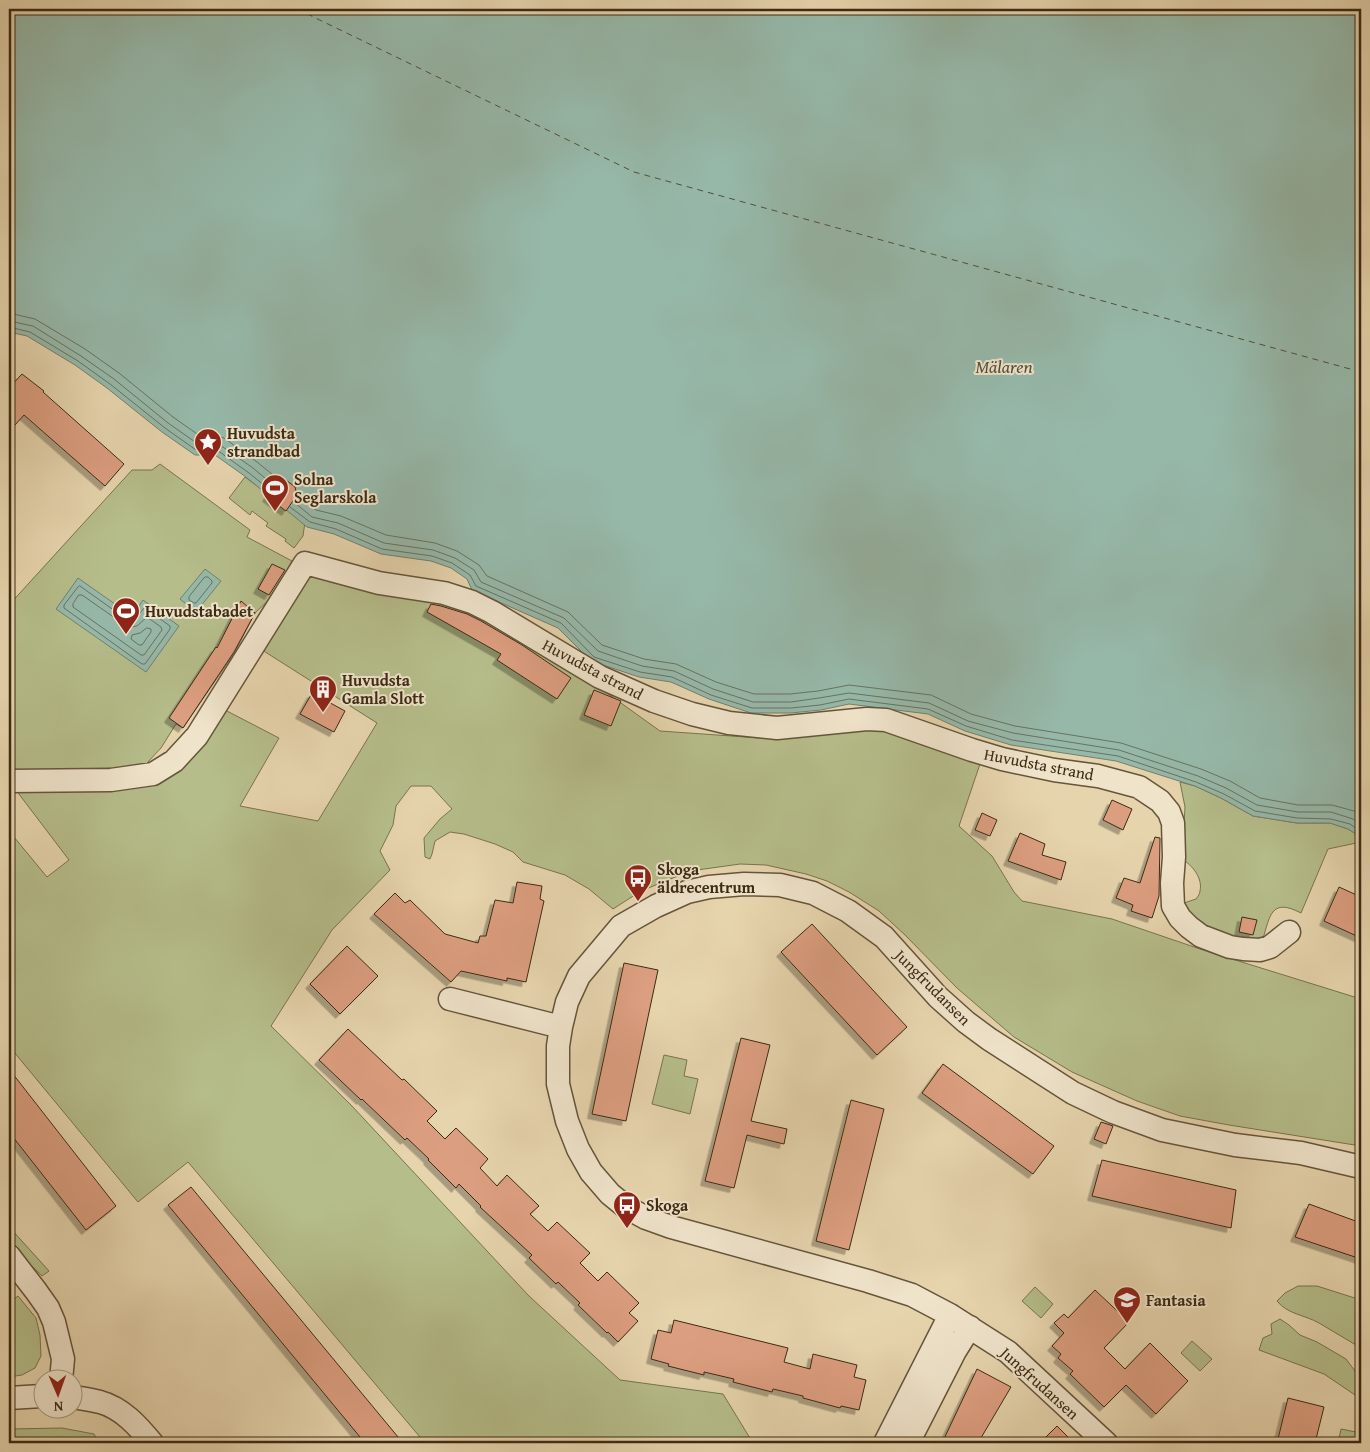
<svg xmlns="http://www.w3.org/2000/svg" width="1370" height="1452" font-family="'Gentium Book Plus',serif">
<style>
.green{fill:#b5bd8a;stroke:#78744f}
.water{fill:#96b8a9;stroke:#72806d}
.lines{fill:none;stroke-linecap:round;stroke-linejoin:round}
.shore{stroke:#69725e;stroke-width:1}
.ferry{stroke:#524e39;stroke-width:1;stroke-dasharray:6 5;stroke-linecap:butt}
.building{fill:#dc9e80;stroke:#3c2b14;filter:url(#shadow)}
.minor-casing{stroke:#66553a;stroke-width:25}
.minor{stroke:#efe3ca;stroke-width:22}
.labels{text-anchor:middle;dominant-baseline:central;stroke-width:4;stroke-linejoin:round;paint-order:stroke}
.poi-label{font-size:16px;font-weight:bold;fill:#3c2b14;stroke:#efe3ca;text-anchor:start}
.street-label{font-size:16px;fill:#3c2b14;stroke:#efe3ca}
.water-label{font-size:18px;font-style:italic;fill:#524e39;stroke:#efe3ca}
</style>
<defs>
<filter id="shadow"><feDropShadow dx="-4.5" dy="4.5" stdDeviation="0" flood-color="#0004"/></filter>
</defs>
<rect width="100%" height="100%" fill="#e6d4ad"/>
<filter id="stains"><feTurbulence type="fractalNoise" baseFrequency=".004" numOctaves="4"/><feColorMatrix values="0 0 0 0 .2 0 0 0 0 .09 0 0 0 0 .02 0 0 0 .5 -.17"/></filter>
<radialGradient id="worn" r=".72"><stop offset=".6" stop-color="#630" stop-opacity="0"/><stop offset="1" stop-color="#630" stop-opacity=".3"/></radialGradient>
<path class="green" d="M160 464 250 530 247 537 292 561 272 597 255 613 235 652 183 728 176 724 161 748 146 764 161 776 225 710 279 738 240 806 318 821 377 723 259 648 309 568 466 608 607 693 660 731 774 739 881 729 981 761 959 826 992 856 1014 892 1022 901 1112 919 1203 950 1361 999V1146L1229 1125 1180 1116 1137 1101 1072 1072 1014 1037 957 988 905 935 879 911 849 892 827 881 806 874 766 865 740 864 690 871 641 891 613 909 589 889 565 875 523 862 513 852 495 844 464 834 450 832 435 841 432 854 430 859 425 857 424 838 440 819 452 809 431 786H411L396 806 393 825 380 851 390 870 332 930 271 1026 351 1105 529 1296 620 1380 723 1394 753 1443H425L188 1162 138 1202 9 1046V831L47 877 69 860 9 781V605L132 470H152Z
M245 477 305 522 303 536 294 548 285 541 286 539 266 526 268 523 252 511 250 515 229 498Z
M1180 782 1195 786 1221 798 1253 816 1297 823H1330L1348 829 1361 837V842L1328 849 1301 913C1272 898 1270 914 1263 939L1249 942 1210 929 1197 919 1188 910 1184 903 1196 899C1198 896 1200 894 1200 891 1203 878 1192 865 1182 859L1185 807Z
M664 1055 687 1060 684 1076 698 1079 690 1114 652 1104Z
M12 1230 49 1271 42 1276 9 1244V1232Z
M1298 1286H1317L1361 1300V1348C1347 1340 1333 1331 1319 1323 1305 1315 1287 1314 1277 1301L1285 1293Z
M1035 1287 1053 1304 1041 1318 1022 1301Z
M18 1296 36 1318 40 1335 41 1356 35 1368 22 1375 9 1377V1303Z
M1280 1319 1289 1325 1300 1335 1317 1342 1346 1359 1358 1375 1361 1373V1399L1324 1374 1259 1350 1263 1338 1272 1334 1271 1324Z
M1192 1341 1212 1359 1200 1371 1181 1353Z
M62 1428 94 1434 99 1443H73V1442L9 1443V1429Z
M1341 1429 1361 1433V1443H1338Z"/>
<path class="water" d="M9 9H1361V837L1348 829 1330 823H1297L1253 816 1221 798 1195 786 1116 761 1011 745 965 731 928 714 849 704 821 710 791 713H751L709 699 671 682 639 677 591 661 558 628 472 590 467 579 451 568 431 561 381 554 334 534 307 527 246 477 215 455H195L162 432 107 388 75 365 27 336 9 332Z
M205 569 221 581 196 612 180 599Z
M78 578 132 616 143 600 179 626 146 672 56 609Z"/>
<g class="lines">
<path class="shore" d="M9 313 35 319 85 349 119 373 173 417 200 436H217L224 438 257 462 278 479
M9 321 33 326 81 356 114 379 168 423 198 444 215 443 220 445 253 468 273 485
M9 327 30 332 78 361 110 384 165 428 196 450H217L249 473 270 490
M298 496 316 510 341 516 386 535 435 543 457 551 479 565 487 576 568 612 602 645 644 659 676 664 716 682 754 694H790L818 691 849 685 931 695 971 714 1015 726 1121 743 1201 769 1230 781 1260 798 1298 805H1332L1354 811 1361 815
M294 502 312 517 338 523 384 543 433 550 455 558 474 570 481 582 564 618 598 651 642 666 674 671 713 689 753 702H791L819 698 849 693 929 703 968 721 1013 733 1119 750 1198 776 1226 788 1257 805 1298 812H1331L1353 819 1361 825
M290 507 310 522 336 529 382 549 432 556 452 563 470 575 476 586 561 623 594 657 640 672 672 677 711 695 752 708H791L820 705 849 699 928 709 966 726 1012 740 1118 756 1196 782 1224 794 1255 811 1297 818 1331 819 1350 824 1361 832
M205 577H208L212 581V583L196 603H194L189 600V597Z
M80 586 129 621 135 620 143 609 145 608 170 626V629L145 664H142L64 608V605L78 587Z
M79 595H82L125 625 131 627 137 626 147 617 161 627 162 630 144 655H141L73 607V604Z
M147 628 151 629V632L142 645H139L131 639 132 635 140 633Z"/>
<path class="ferry" d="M297 9 634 172 1361 372"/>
</g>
<path class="building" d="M22 374 44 391 43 392 124 464 105 486 24 415 15 425 9 419V388Z
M279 479 283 481 286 480 295 487 297 495 286 511 267 497Z
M272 564 285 570 269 595 258 589Z
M241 601 255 613 234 652 183 728 169 718 216 647 217 648Z
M431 604 441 606 467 614 481 621 522 645 571 678 557 699 497 660 501 654 427 612Z
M594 690 621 701 611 726 584 715Z
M312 693 345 711 334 732 300 714Z
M1112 800 1132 809 1123 830 1103 820Z
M982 813 997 820 990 836 975 830Z
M1020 833 1045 844 1042 855 1066 862 1061 880 1008 861Z
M1155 837 1160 838 1159 896 1152 918 1131 911 1133 905 1116 898 1124 878 1140 883Z
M517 882 542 886 540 899 544 901 526 982 507 978V981L461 971 451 982 374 914 395 893 405 903 410 900 445 934 478 943 480 936H486L495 900 513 903Z
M1339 887 1361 897V938L1324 921Z
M1242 917 1257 920 1253 935 1239 932Z
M812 924 907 1027 877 1055 781 952Z
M347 946 378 976 340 1014 310 984Z
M624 963 658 970 626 1121 592 1114Z
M348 1029 402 1080 404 1079 437 1111 427 1121 445 1139 456 1128 488 1159 480 1168 497 1186 507 1175 539 1206 530 1214 548 1231 557 1222 590 1253 580 1263 598 1281 607 1272 639 1303 629 1313 638 1321 618 1342 608 1332 607 1333 578 1305 580 1303 558 1282 556 1284 529 1258 532 1255 480 1207 481 1206 459 1184 456 1188 428 1160 429 1159 407 1138 405 1140 362 1099 361 1100 319 1060Z
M741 1038 770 1045 751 1121 787 1129 784 1144 747 1135 734 1188 705 1181Z
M943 1064 1054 1146 1033 1174 922 1093Z
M9 1069 116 1206 86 1230 9 1132Z
M851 1100 884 1109 849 1250 816 1241Z
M1101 1122 1113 1126 1106 1144 1094 1139Z
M1102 1160 1236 1190 1231 1228 1092 1196Z
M191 1187 238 1244 403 1443H365L168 1205Z
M1309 1204 1361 1223V1259L1295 1237Z
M1095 1290 1129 1322 1104 1348 1125 1369 1150 1343 1188 1381 1156 1414 1126 1385 1104 1407 1070 1374 1073 1371 1058 1358 1061 1354 1052 1346 1064 1333 1054 1323 1064 1314 1068 1318Z
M674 1320 788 1348 784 1362 810 1369 813 1354 857 1365 854 1377 866 1380 859 1410 841 1406 840 1408 803 1398V1396L773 1389 772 1392 733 1382 734 1379 704 1372V1375L668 1366 669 1364 651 1359 658 1330 671 1333Z
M977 1369 1011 1387 978 1443H942Z
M1288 1398 1324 1407 1315 1443H1277Z
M1057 1426 1074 1443H1052L1046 1437Z"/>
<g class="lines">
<g class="minor-casing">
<path id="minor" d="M9 781 111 780 153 774 174 761 197 736 305 563 379 583 444 593 472 602 492 612 600 677 654 701 692 714 729 723 777 728 867 719 886 720 972 750 1002 759 1054 770 1098 776 1139 787 1160 801 1169 812 1173 823 1174 857 1172 883 1173 906 1180 918 1189 927 1201 936 1230 947 1243 949 1260 950 1270 947 1289 932
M450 999 561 1027
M9 1256 36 1291 48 1308 54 1322 63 1359 61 1380
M72 1397C82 1398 91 1400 100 1402 122 1408 138 1426 152 1443
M9 1398 42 1396
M885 1443 950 1315
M908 1443 955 1351 970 1327
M1106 1443 1008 1352 950 1315 912 1295 868 1281 671 1227 646 1218 626 1207 610 1194 591 1172 578 1149 567 1121 558 1084V1046L561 1027 567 1002 579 976 621 926 656 906 687 892 709 887 744 884 780 885 813 893 848 911 884 937 938 997 966 1022 989 1039 1073 1093 1113 1112 1162 1130 1235 1145 1301 1153 1361 1167"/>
</g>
<use href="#minor" class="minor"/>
</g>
<defs>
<g id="sight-pin" transform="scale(1.4375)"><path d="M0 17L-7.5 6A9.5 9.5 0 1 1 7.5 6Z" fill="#8f2418" stroke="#efe3ca"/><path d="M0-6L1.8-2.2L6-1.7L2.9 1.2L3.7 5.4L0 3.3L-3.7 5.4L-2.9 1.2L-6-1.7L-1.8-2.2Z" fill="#fff"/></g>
<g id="stadium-pin" transform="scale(1.4375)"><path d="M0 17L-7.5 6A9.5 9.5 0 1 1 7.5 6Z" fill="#8f2418" stroke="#efe3ca"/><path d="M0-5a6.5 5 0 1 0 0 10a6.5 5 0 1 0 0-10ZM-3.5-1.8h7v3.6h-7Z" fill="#fff"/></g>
<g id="building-pin" transform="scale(1.4375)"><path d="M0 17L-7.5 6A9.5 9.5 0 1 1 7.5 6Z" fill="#8f2418" stroke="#efe3ca"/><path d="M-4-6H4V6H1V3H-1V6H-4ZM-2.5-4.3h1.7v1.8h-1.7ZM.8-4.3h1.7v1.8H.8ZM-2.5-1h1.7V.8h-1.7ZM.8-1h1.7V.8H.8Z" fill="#fff"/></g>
<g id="bus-pin" transform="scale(1.4375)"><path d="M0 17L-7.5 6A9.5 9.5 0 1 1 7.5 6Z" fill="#8f2418" stroke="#efe3ca"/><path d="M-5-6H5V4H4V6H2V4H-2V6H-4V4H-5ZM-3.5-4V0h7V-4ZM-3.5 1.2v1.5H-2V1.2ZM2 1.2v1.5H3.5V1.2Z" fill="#fff"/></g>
<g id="school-pin" transform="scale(1.4375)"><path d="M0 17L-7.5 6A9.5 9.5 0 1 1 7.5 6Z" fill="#8f2418" stroke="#efe3ca"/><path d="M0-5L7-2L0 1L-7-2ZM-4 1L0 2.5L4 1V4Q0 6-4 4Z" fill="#fff"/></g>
</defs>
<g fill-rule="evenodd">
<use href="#sight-pin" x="208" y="442"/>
<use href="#stadium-pin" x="275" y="488"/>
<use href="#stadium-pin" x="126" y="611"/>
<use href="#building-pin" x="323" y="689"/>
<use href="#bus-pin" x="638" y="878"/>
<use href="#bus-pin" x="627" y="1205"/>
<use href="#school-pin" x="1127" y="1300"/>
</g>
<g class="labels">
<g class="poi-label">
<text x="227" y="433">Huvudsta<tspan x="227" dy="18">strandbad</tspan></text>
<text x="294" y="479">Solna<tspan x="294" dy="18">Seglarskola</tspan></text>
<text x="145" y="611">Huvudstabadet</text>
<text x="342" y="680">Huvudsta<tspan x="342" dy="18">Gamla Slott</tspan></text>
<text x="657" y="869">Skoga<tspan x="657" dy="18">äldrecentrum</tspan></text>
<text x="646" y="1205">Skoga</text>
<text x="1146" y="1300">Fantasia</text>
</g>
<g class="street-label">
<text transform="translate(593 669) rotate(28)">Huvudsta strand</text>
<text transform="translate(1039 764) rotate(11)">Huvudsta strand</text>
<text transform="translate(933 987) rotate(45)">Jungfrudansen</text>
<text transform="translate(1040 1383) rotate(42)">Jungfrudansen</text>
</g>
<g class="water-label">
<text x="1004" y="366">Mälaren</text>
</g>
</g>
<rect width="1370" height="1452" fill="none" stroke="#e6d4ad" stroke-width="30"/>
<rect x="10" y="10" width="1350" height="1432" fill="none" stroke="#3c2b14" stroke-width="2.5"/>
<rect x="15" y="15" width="1340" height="1422" fill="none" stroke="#3c2b14"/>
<g transform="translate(58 1394) rotate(178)"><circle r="24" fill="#efe3ca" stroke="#a79981"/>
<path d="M0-4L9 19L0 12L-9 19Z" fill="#8f2418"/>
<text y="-8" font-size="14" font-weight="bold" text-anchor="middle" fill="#3c2b14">N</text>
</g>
<rect width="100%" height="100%" filter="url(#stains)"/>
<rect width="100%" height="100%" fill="url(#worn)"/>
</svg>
